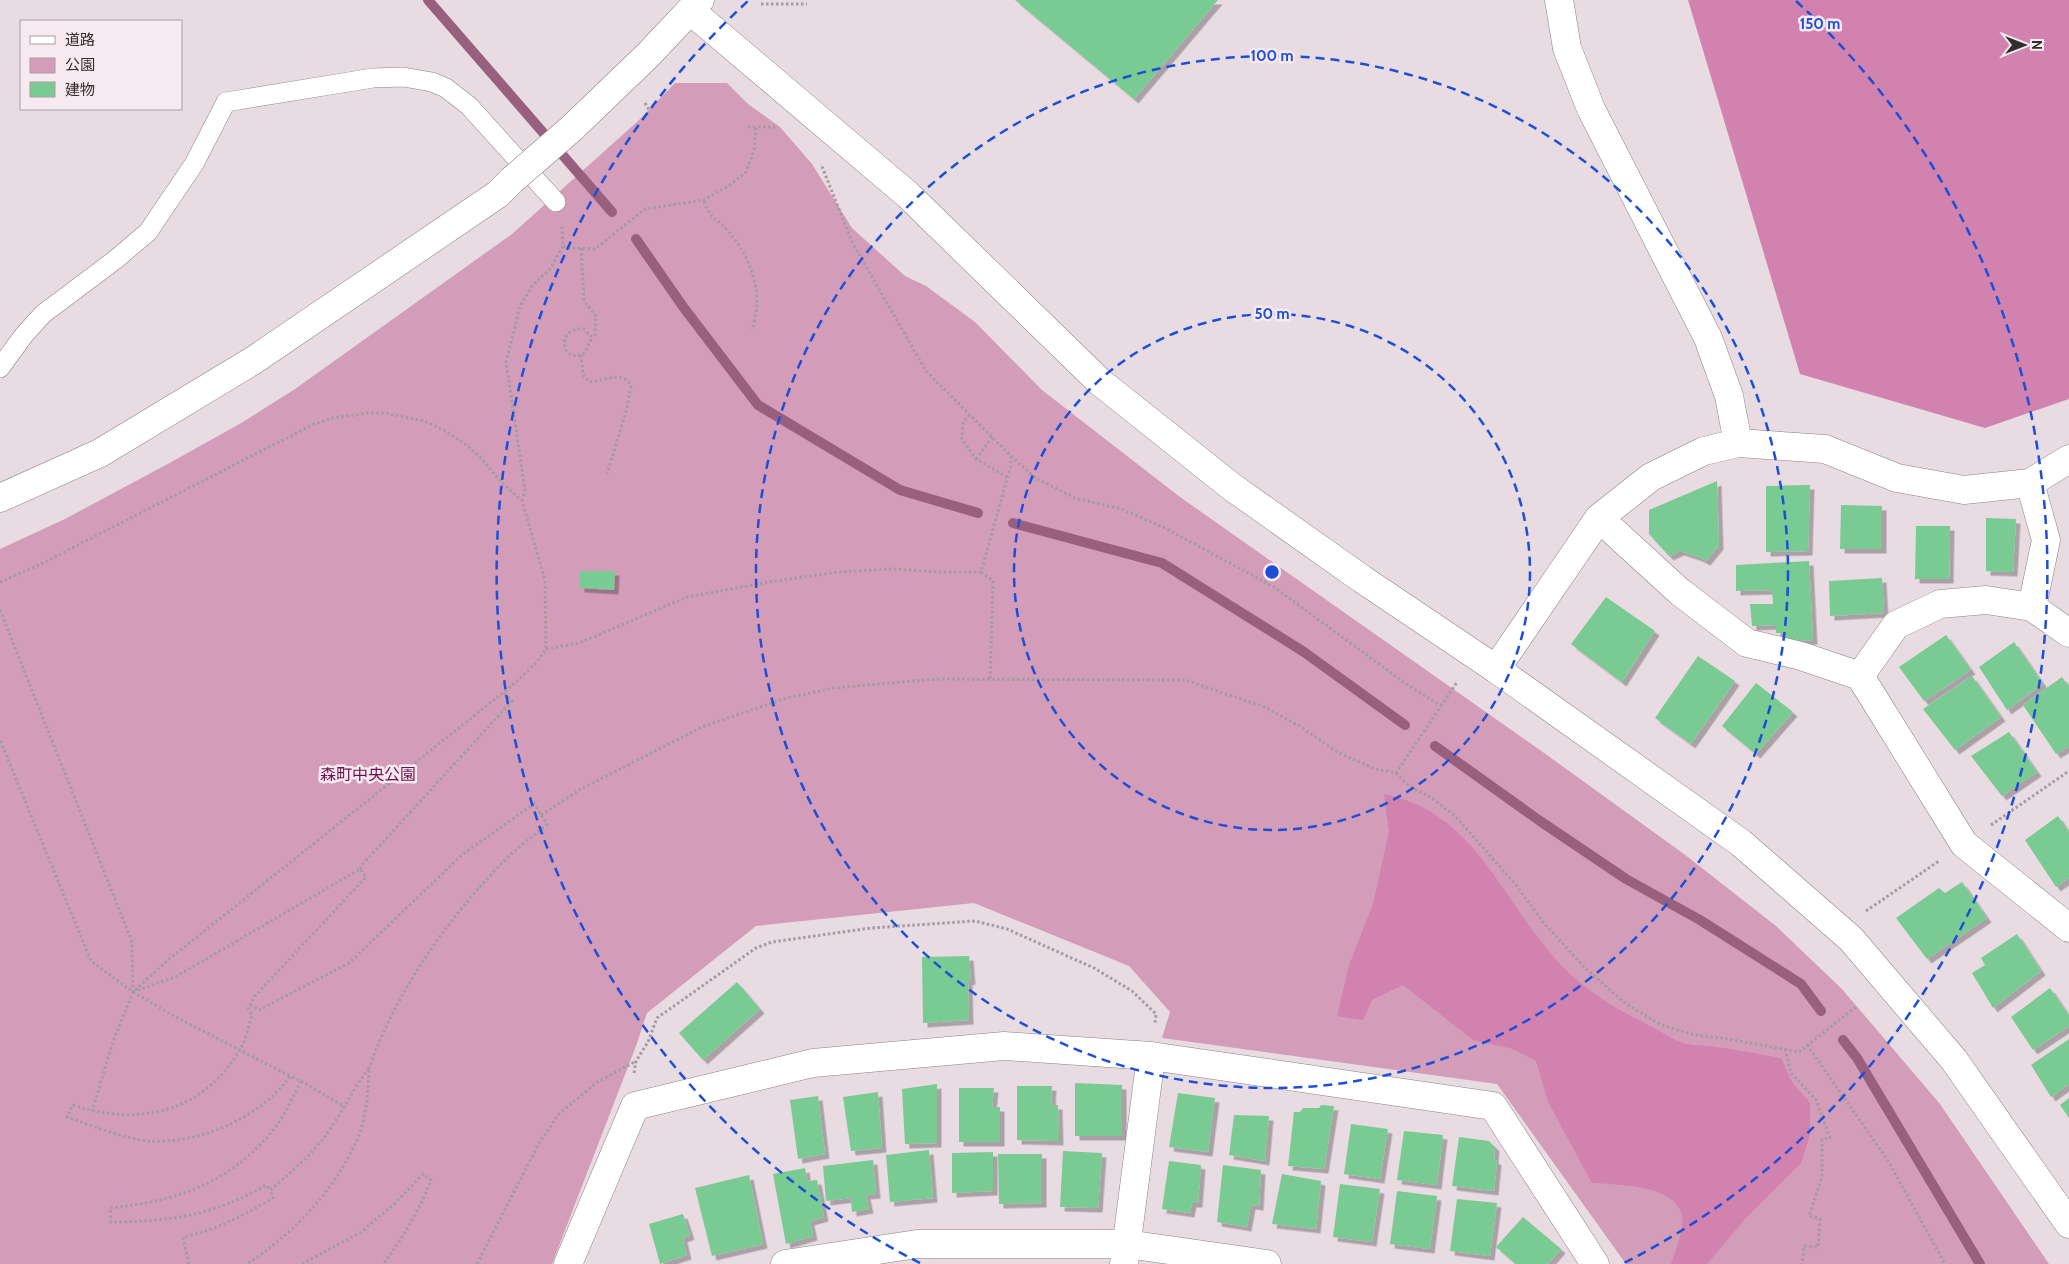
<svg xmlns="http://www.w3.org/2000/svg" width="2069" height="1264" font-family="Cabin,'Noto Sans JP',sans-serif">
<style>
.green{fill:#d39db9}
.forest{fill:#d182ae}
.lines{fill:none;stroke-linecap:round;stroke-linejoin:round}
.stream{stroke:#98607e;stroke-width:10}
.building{fill:#7aca93;filter:url(#shadow)}
.service-casing{stroke:#8c8186;stroke-width:20}
.minor-casing{stroke:#8c8186;stroke-width:29}
.tertiary-casing{stroke:#8c8186;stroke-width:29}
.path{stroke:#a49b9f;stroke-width:3;stroke-dasharray:2.5 2.5;stroke-linecap:butt}
.service{stroke:#fff;stroke-width:19}
.minor{stroke:#fff;stroke-width:28}
.tertiary{stroke:#fff;stroke-width:28}
.tertiary-bridge-casing{stroke:#8c8186;stroke-width:29;stroke-linecap:butt}
.tertiary-bridge{stroke:#fff;stroke-width:28}
.ring{fill:none;stroke:#1d4ed8;stroke-width:2.5;stroke-dasharray:9 6}
.labels{text-anchor:middle;dominant-baseline:central;stroke-width:5;stroke-linejoin:round;paint-order:stroke}
.park-label{font-size:16px;fill:#6f104f;stroke:#f6e9ef}
.centre{fill:#1d4ed8;stroke:#f6e9ef;stroke-width:2.5}
.ring-label{font-size:15px;text-anchor:middle;font-weight:bold;fill:#1d4ed8;stroke:#f6e9ef;stroke-width:5;stroke-linejoin:round;paint-order:stroke}
</style>
<defs>
<filter id="shadow"><feDropShadow dx="4.5" dy="4.5" stdDeviation="0" flood-color="#0004"/></filter>
</defs>
<rect width="100%" height="100%" fill="#e8dce2"/>
<path class="green" d="M675 83H727L748 104 780 127 812 164 852 228 905 276 926 286 975 322 1042 390 1180 497 1540 750 1684 854 1776 926 1842 989 1940 1104 2049 1264H1626L1497 1084 1162 1038 1170 1012 1129 966 974 903 756 926 647 1013 636 1046 552 1264H0V549L65 519 175 460 243 422 295 389 512 234 638 121Z"/>
<path class="forest" d="M1688 0H2069V399L1985 428 1800 374Z
M1384 794C1485 814 1506 919 1576 979 1600 1000 1628 1015 1656 1029 1665 1034 1674 1040 1683 1043 1691 1046 1701 1045 1709 1046 1733 1049 1757 1054 1781 1058L1792 1082 1810 1103V1135L1801 1163 1747 1217 1707 1264H1671C1675 1252 1685 1227 1682 1215 1674 1184 1618 1185 1592 1183L1548 1102 1536 1061 1513 1049 1473 1040 1403 985 1372 1000 1363 1020 1337 1016 1349 965 1373 904 1389 832Z"/>
<g class="lines">
<path class="stream" d="M428 0 612 212
M636 239 684 308 758 405 900 490 978 513
M1013 523 1162 563 1304 652 1405 725
M1435 746 1540 821 1626 879 1700 920 1801 984 1821 1011
M1843 1040 1857 1058 1980 1264"/>
</g>
<path class="building" d="M1015 0H1218L1134 99Z
M1717 481 1719 545 1706 561 1698 557 1680 551 1669 556 1649 534V510Z
M1810 485 1808 551 1766 552V486Z
M1841 505 1882 506V549H1840Z
M1986 518 2016 519 2013 572 1986 571Z
M1916 526H1950L1949 579H1915Z
M1809 561 1813 640 1786 641V633H1776V625L1752 626 1750 604H1773L1772 590 1736 591V565Z
M579 571H615L614 590 580 588Z
M1882 578 1884 613 1830 616 1829 581Z
M1606 597 1655 631 1622 682 1571 644Z
M1946 635 1971 670 1924 701 1899 667Z
M2014 642 2043 684 2007 710 1979 667Z
M1698 656 1735 681 1691 744 1655 718Z
M1972 676 2001 717 1955 750 1923 709Z
M2062 677 2069 687V746L2056 754 2023 705Z
M1756 683 1793 712 1756 754 1722 726Z
M2009 732 2037 772 2002 796 1971 756Z
M2058 816 2069 833V878L2056 887 2025 840Z
M1962 882 1987 918 1927 959 1896 918 1939 888 1945 893Z
M2017 934 2041 971 1993 1008 1972 973 1985 965 1981 958Z
M969 956 971 980 968 981 969 1020 923 1023 922 957Z
M737 982 760 1009 703 1060 679 1033Z
M2050 988 2069 1016V1026L2033 1050 2011 1017Z
M2069 1039V1084L2051 1097 2031 1065Z
M1075 1083 1122 1085V1136H1075Z
M937 1084V1143L905 1144 902 1089Z
M1017 1086H1052L1051 1105H1058L1059 1141 1017 1140Z
M959 1088H994L992 1107H1000V1142H959Z
M878 1092 882 1148 851 1151 843 1097Z
M1178 1093 1215 1098 1208 1152 1169 1147Z
M818 1096 825 1154 798 1159 790 1100Z
M2069 1098V1118L2060 1105Z
M1321 1105 1334 1106 1324 1169 1288 1166 1294 1112H1300L1303 1108H1319Z
M1234 1115 1269 1116 1265 1161 1229 1155Z
M1351 1124 1388 1129 1380 1179 1344 1174Z
M1404 1131 1443 1135 1437 1185 1397 1180Z
M1459 1137 1489 1141 1495 1147 1494 1159 1497 1161 1494 1191 1452 1186Z
M929 1150 933 1198 890 1202 886 1155Z
M1063 1151 1102 1153 1098 1208 1060 1207Z
M993 1152V1191L952 1193V1153Z
M998 1154H1042V1203L999 1204Z
M873 1160 876 1194 866 1195 869 1209 852 1212 851 1198 826 1201 823 1166Z
M1169 1161 1201 1165 1198 1203H1192L1190 1213 1162 1209Z
M1223 1165 1261 1170 1259 1206 1251 1205 1247 1227 1217 1222Z
M805 1168 807 1181 817 1180 824 1217 810 1221 813 1236 786 1244 773 1174Z
M1282 1174 1321 1181 1316 1229 1272 1224Z
M749 1175 763 1244 712 1256 695 1188Z
M1340 1184 1380 1189 1372 1242 1333 1237Z
M1397 1191 1437 1196 1430 1249 1390 1244Z
M1457 1199 1497 1203 1490 1256 1450 1251Z
M683 1214 690 1235 683 1238 687 1255 660 1264 649 1224Z
M1523 1217 1561 1249 1548 1264H1516L1496 1247Z"/>
<g class="lines">
<g class="service-casing">
<path id="service" d="M0 368 24 335 43 314 115 260 148 232 194 164 226 102 373 78 403 77 432 82 446 88 469 106 556 202"/>
</g>
<g class="minor-casing">
<path id="minor" d="M1559 0 1567 48 1591 109 1708 338 1729 396 1738 443
M2030 483 2046 540 2032 607
M1599 518 1680 592 1747 643 1801 656 1860 676
M2069 633 2032 607 1986 600 1940 604 1896 625 1860 676 1964 844 2069 928
M1496 669 1599 518 1651 477 1704 451 1738 443 1825 449 1897 478 1964 490 2030 483 2069 459
M568 1264 635 1106 813 1063 1004 1046 1151 1056 1493 1106 1595 1264
M785 1264 917 1244H1127L1267 1264
M1124 1264 1151 1056"/>
</g>
<g class="tertiary-casing">
<path id="tertiary" d="M691 11 908 195 1100 382 1232 487 1362 579 1496 669 1741 843 1851 939 1954 1060 2069 1224
M572 128 648 55 700 0
M0 498 100 453 254 360 498 194 512 180"/>
</g>
<path class="path" d="M761 4H807
M645 103 649 110
M748 127H777
M704 201C711 221 715 216 727 230 745 250 757 276 757 303 757 312 754 322 752 330
M563 246 569 248 595 249 645 209 704 200 730 185 746 172 754 151 756 127
M581 248 584 301 596 316 595 335 592 337 584 329C554 327 561 366 585 353L592 337
M581 355 583 375 589 382C602 382 623 369 631 386L627 408 607 474
M970 415 963 422 962 439 976 459 1007 477
M976 459 992 437
M522 501 525 490 506 362 520 306 532 286 550 269 563 246 562 226
M981 572 993 581 990 680
M0 582 39 565 312 425 332 418 369 413H385L424 421 444 430 465 444 480 457 501 482 522 501 545 580 546 649 537 662 515 683 168 960 133 992 114 1039 92 1111
M0 610 132 942 133 992 91 961 0 740
M546 649 579 643 687 597 769 582 838 572 892 569 940 572H981L1011 465V456L926 371 852 242 821 164
M1441 706 1457 682
M1396 773 1409 786 1432 798 1455 816 1516 885 1543 922 1585 968 1625 1003 1661 1025 1695 1035 1728 1039 1799 1052 1857 1006
M541 815 581 789 630 764 702 727 745 712 787 698 834 688 937 679 1185 680 1265 707 1301 727 1337 752 1375 769 1396 773 1441 706 1402 681 1274 587 1165 528 1121 509 1075 498 1034 477 1011 456
M1991 825 2069 771
M360 869 363 864 512 701 503 692
M1866 911 1939 861
M133 992 177 976 360 869 366 877 255 996 248 1008 252 1015C249 1024 247 1036 243 1044 207 1111 142 1128 73 1105L67 1117C93 1126 121 1138 148 1141 198 1145 262 1117 290 1076L301 1081C293 1097 285 1114 275 1128 231 1183 178 1201 110 1208L111 1222C168 1222 216 1215 266 1185L270 1190C289 1174 307 1159 323 1139 340 1117 352 1090 369 1068 368 1090 367 1112 360 1132 340 1185 294 1234 247 1264
M133 992 172 1015 290 1076
M250 1005 259 1010 349 963 463 854 534 804 547 824C535 835 521 845 509 856 449 916 398 988 369 1068
M1807 1045 1887 1159 1945 1264
M1785 1049 1791 1073 1816 1100 1830 1138 1822 1139V1177L1809 1216 1820 1219 1818 1247 1804 1246 1802 1264
M634 1073 636 1061 648 1042 657 1018 756 948 772 942 871 928 975 921 1007 929 1094 968 1132 991 1156 1014 1155 1024
M301 1081 345 1107
M189 1264 183 1237C217 1230 244 1215 273 1198L270 1190
M302 1264 361 1232 394 1204 423 1174 431 1180C419 1211 403 1238 383 1264
M477 1264 539 1143 559 1114 596 1083 636 1061"/>
<use href="#service" class="service"/>
<use href="#minor" class="minor"/>
<use href="#tertiary" class="tertiary"/>
<g class="tertiary-bridge-casing">
<path id="tertiary-bridge" d="M512 180 572 128"/>
</g>
<use href="#tertiary-bridge" class="tertiary-bridge"/>
</g>
<g class="ring">
<circle cx="1272" cy="572" r="258"/>
<circle cx="1272" cy="572" r="516"/>
<path d="M920 1263A775 775 0 0 1 748 1M1796 1A775 775 0 0 1 1624 1263"/>
</g>
<g class="labels">
<g class="park-label">
<text x="368" y="774">森町中央公園</text>
</g>
</g>
<circle cx="1272" cy="572" r="8" class="centre"/>
<g class="ring-label">
<text x="1820" y="29">150 m</text>
<text x="1272" y="61">100 m</text>
<text x="1272" y="319">50 m</text>
</g>
<rect x="20" y="20" width="162" height="90" fill="#f6e9ef" stroke="#a89ea3"/>
<rect x="30" y="36" width="25" height="8" fill="#ffffff" stroke="#a89ea3"/>
<text x="65" y="45" font-size="15" fill="#322e30">道路</text>
<rect x="30" y="58" width="25" height="15" fill="#d39db9" stroke="#a89ea3"/>
<text x="65" y="70" font-size="15" fill="#322e30">公園</text>
<rect x="30" y="82" width="25" height="15" fill="#7aca93" stroke="#a89ea3"/>
<text x="65" y="95" font-size="15" fill="#322e30">建物</text>
<g transform="translate(2024 45) rotate(90)" stroke="#f6e9ef" stroke-width="4" paint-order="stroke">
<path d="M0-4L9 19L0 12L-9 19Z" fill="#322e30"/>
<text y="-8" font-size="14" font-weight="bold" text-anchor="middle" fill="#322e30">N</text>
</g>
</svg>
